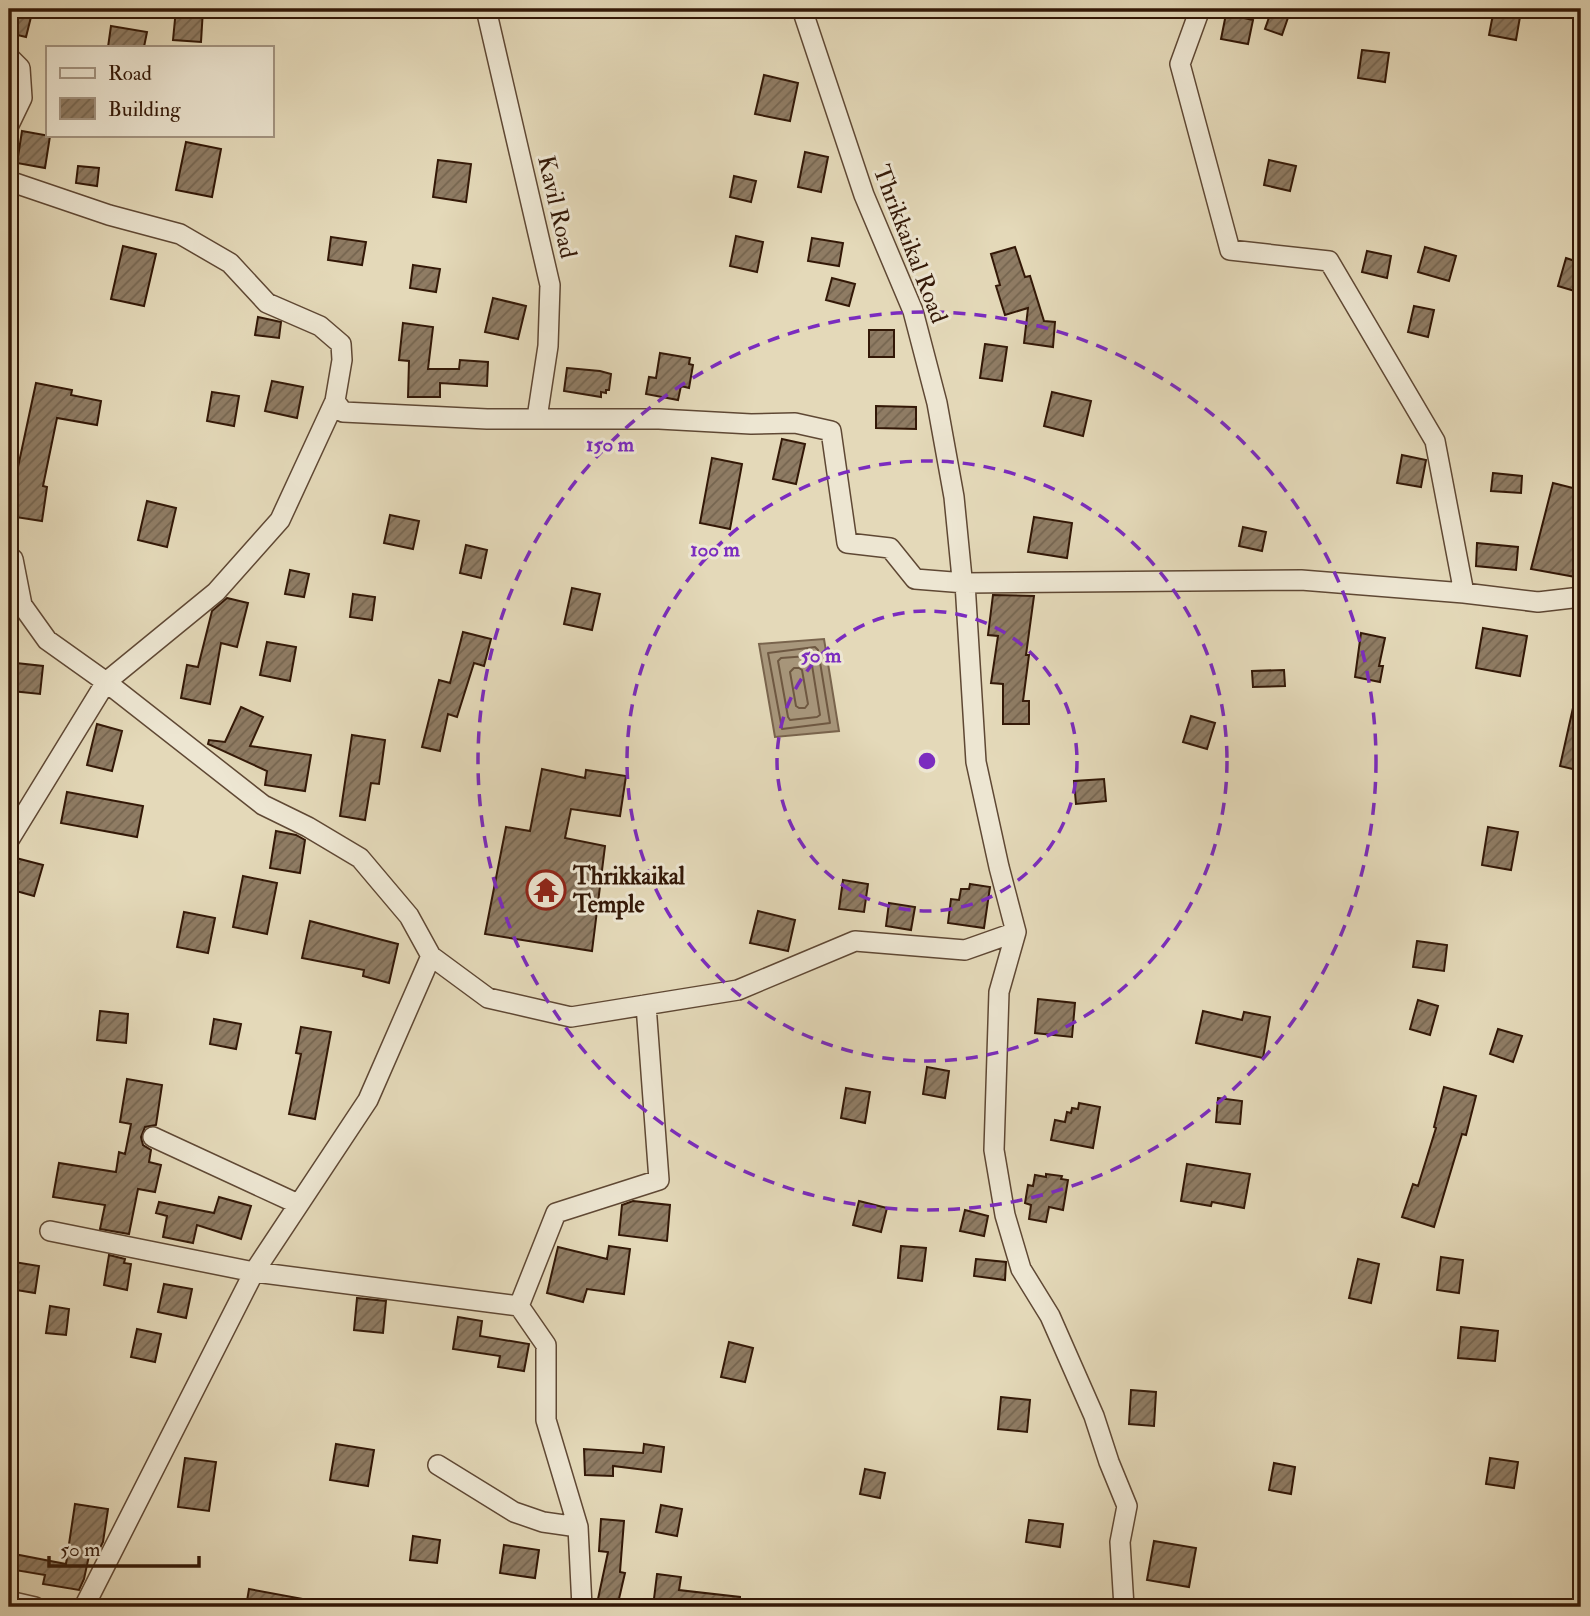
<svg xmlns="http://www.w3.org/2000/svg" width="1590" height="1616" font-family="'IM FELL Double Pica',serif">
<style>
.water{fill:#a8977c;stroke:#79644d;stroke-width:2}
.lines{fill:none;stroke-linecap:round;stroke-linejoin:round}
.shore{stroke:#6e5842;stroke-width:2}
.building{fill:url(#building-hatch);stroke:#331807;stroke-width:2}
.minor-casing{stroke:#5f4834;stroke-width:22}
.minor{stroke:#ede6d2;stroke-width:19}
.ring{fill:none;stroke:#7b2cbf;stroke-width:3.5;stroke-dasharray:12 9}
.labels{text-anchor:middle;dominant-baseline:central;stroke-width:6;stroke-linejoin:round;paint-order:stroke}
.street-label{font-size:24px;fill:#331807;stroke:#ede6d2}
.poi-label{font-size:24px;font-weight:bold;fill:#331807;stroke:#ede6d2;text-anchor:start}
.centre{fill:#7b2cbf;stroke:#ede6d2;stroke-width:3.5}
.ring-label{font-size:21px;text-anchor:middle;font-weight:bold;fill:#7b2cbf;stroke:#ede6d2;stroke-width:6;stroke-linejoin:round;paint-order:stroke}
</style>
<defs>
<pattern id="building-hatch" width="6" height="6" patternUnits="userSpaceOnUse" patternTransform="scale(1.75)"><rect width="6" height="6" fill="#8f7c64"/><path d="M-1 1l2-2M0 6l6-6M5 7l2-2" fill="none" stroke="#756550"/></pattern>
</defs>
<rect width="100%" height="100%" fill="#e4d9b9"/>
<filter id="stains"><feTurbulence type="fractalNoise" baseFrequency=".00286" numOctaves="4"/><feColorMatrix values="0 0 0 0 .2 0 0 0 0 .09 0 0 0 0 .02 0 0 0 .5 -.17"/></filter>
<radialGradient id="worn" r=".72"><stop offset=".6" stop-color="#630" stop-opacity="0"/><stop offset="1" stop-color="#630" stop-opacity=".3"/></radialGradient>
<path class="water" d="M824 639 839 731 775 737 759 644Z"/>
<g class="lines">
<path class="shore" d="M815 647 818 650 830 723 782 729 768 653Z
M808 656 811 659 820 715 817 717 790 720 788 717 778 661 781 658Z
M794 668H799L802 670 808 704 805 708H799L796 706 790 672Z"/>
</g>
<path class="building" d="M9 9H33L26 37 9 33Z
M176 9H203L201 42 173 40Z
M1272 9H1291L1282 35 1265 29Z
M1494 9 1521 11 1516 40 1489 35Z
M1226 14 1253 20 1248 44 1221 39Z
M111 26 147 32 144 47H108Z
M1362 50 1389 53 1385 82 1358 78Z
M764 75 798 83 790 121 755 114Z
M22 131 50 136 45 168 17 163Z
M186 142 221 149 212 197 176 190Z
M805 152 828 157 821 192 798 187Z
M438 160 471 164 466 202 433 197Z
M1269 160 1296 166 1290 191 1264 185Z
M78 166 99 168 97 186 76 183Z
M734 176 756 181 751 202 730 197Z
M736 236 763 242 757 272 730 266Z
M331 237 366 242 362 265 328 260Z
M812 238 843 243 839 266 808 261Z
M123 246 156 254 144 306 111 299Z
M1015 247 1025 277 1030 276 1044 321 1055 322 1053 347 1024 343 1028 308 1005 315 996 286 1000 285 991 254Z
M1425 247 1456 256 1449 281 1418 272Z
M1367 251 1391 256 1387 278 1362 272Z
M1566 258 1581 263V293L1558 286Z
M413 265 440 269 436 292 410 288Z
M832 278 855 284 849 306 826 300Z
M493 298 526 306 518 339 485 332Z
M1414 306 1434 310 1428 337 1408 332Z
M258 317 281 322 279 338 255 335Z
M403 323 433 327 428 369H459L460 360 488 362 487 386 440 383V397H408L409 361 399 360Z
M869 330H894V357H869Z
M985 344 1007 347 1002 381 980 378Z
M660 353 690 358 689 364 693 365 689 388 681 386 678 400 646 394 649 377 656 378Z
M567 368 600 371 611 374 609 390H606V393L601 392V397L564 391Z
M272 381 303 387 297 418 265 411Z
M36 383 72 390 71 395 101 401 97 425 57 418 43 486 47 487 42 521 9 516 12 481H15Z
M212 392 239 396 234 426 207 421Z
M1052 392 1091 401 1083 436 1044 426Z
M876 406 916 407V429L876 428Z
M782 439 805 444 796 484 773 479Z
M1402 455 1426 460 1421 487 1397 483Z
M712 458 742 464 730 529 700 523Z
M1493 473 1522 476 1521 493 1491 491Z
M1553 483 1581 490V578L1531 569Z
M147 501 176 508 167 547 138 540Z
M390 515 419 521 413 549 384 543Z
M1034 517 1072 523 1067 558 1028 552Z
M1243 527 1266 532 1262 551 1239 546Z
M1477 543 1518 547 1516 570 1476 566Z
M466 545 487 550 481 578 460 573Z
M290 570 309 574 304 597 285 594Z
M572 588 600 594 592 630 564 624Z
M353 594 375 597 372 620 350 617Z
M993 595 1034 596 1026 655H1029L1023 701H1029V724H1003V684L991 683 998 636 988 635Z
M227 598 248 603 237 647 221 643 210 704 181 698 187 665 198 667 212 611Z
M1483 628 1527 636 1520 676 1476 668Z
M463 632 491 639 484 666 474 663 457 717 448 714 440 751 422 747 439 680 450 683Z
M1361 633 1385 638 1379 666H1383L1380 682 1355 677Z
M267 642 296 647 290 681 260 675Z
M16 663 43 666 40 694 12 691Z
M1284 670 1285 686 1253 687 1252 671Z
M1575 699 1581 700V771L1560 766Z
M241 707 263 717 250 746 311 755 305 791 265 785 267 771 208 744 209 740 225 742Z
M1191 716 1215 723 1207 749 1183 742Z
M97 724 122 731 112 771 87 765Z
M352 735 385 740 379 784 371 783 365 820 340 816Z
M542 769 585 778 586 770 626 776 620 816 571 809 565 838 605 846 592 951 485 934 506 827 530 831Z
M1104 779 1106 801 1076 804 1074 781Z
M67 792 143 806 137 837 61 823Z
M1488 827 1518 832 1511 870 1482 865Z
M276 831 296 835 305 840 300 873 270 868Z
M16 858 43 865 34 896 9 889Z
M243 876 277 883 267 934 233 927Z
M843 880 868 884 864 912 839 909Z
M970 884 990 887 984 928 948 923 951 899 959 900 961 889H969Z
M889 903 915 907 911 930 886 926Z
M758 911 795 920 788 951 750 943Z
M184 912 215 918 208 953 177 947Z
M310 921 398 944 389 983 363 976 364 970 302 958Z
M1417 941 1447 945 1444 971 1413 967Z
M1038 999 1075 1003 1072 1037 1035 1033Z
M1418 1000 1438 1006 1430 1035 1410 1029Z
M100 1011 128 1014 126 1043 97 1040Z
M1203 1011 1242 1020 1244 1012 1270 1017 1263 1058 1196 1043Z
M214 1019 241 1024 236 1049 210 1044Z
M301 1027 331 1032 315 1119 289 1114 301 1054 296 1053Z
M1498 1029 1522 1036 1513 1062 1490 1054Z
M927 1067 949 1071 945 1098 923 1094Z
M127 1079 162 1085 156 1125 145 1127 141 1137 143 1145 151 1150 149 1162 161 1165 155 1192 138 1189 129 1234 100 1229 105 1205 53 1197 59 1163 116 1172 119 1152 125 1154 131 1124 120 1122Z
M1444 1087 1476 1096 1466 1135 1462 1134 1434 1227 1402 1217 1413 1184 1418 1186 1436 1128 1434 1127Z
M846 1088 870 1092 865 1123 841 1118Z
M1218 1098 1242 1101 1240 1124 1216 1122Z
M1079 1103 1100 1107 1093 1148 1051 1140 1055 1120 1065 1122 1067 1112 1071 1113 1072 1108 1078 1109Z
M1187 1164 1250 1174 1244 1208 1212 1202 1211 1206 1181 1201Z
M1046 1174 1062 1176 1061 1179 1068 1180 1063 1210 1049 1207 1046 1222 1029 1219 1031 1205 1025 1203 1028 1185 1033 1186 1035 1175 1046 1177Z
M219 1197 251 1206 241 1239 197 1225 193 1243 163 1237 167 1216 156 1213 159 1202 214 1213Z
M633 1201 670 1205 667 1241 619 1235 622 1205Z
M859 1201 887 1208 881 1232 853 1225Z
M965 1210 988 1216 984 1236 960 1231Z
M609 1246 630 1249 624 1294 587 1289 583 1302 547 1293 558 1247 607 1259Z
M901 1246 926 1248 922 1281 898 1278Z
M109 1255 125 1259 124 1263 131 1264 127 1290 104 1285Z
M1441 1257 1463 1260 1459 1293 1437 1290Z
M976 1259 1006 1262 1005 1280 974 1276Z
M1358 1259 1379 1264 1371 1303 1349 1298Z
M14 1262 39 1266 35 1293 10 1289Z
M164 1284 192 1289 186 1318 158 1312Z
M357 1298 386 1301 383 1333 354 1330Z
M50 1306 69 1309 66 1335 46 1333Z
M458 1317 482 1321 480 1336 529 1344 524 1371 498 1367 500 1356 453 1349Z
M1461 1327 1498 1331 1495 1361 1458 1358Z
M137 1329 161 1334 155 1362 131 1357Z
M729 1342 753 1348 745 1382 721 1377Z
M1131 1390 1156 1392 1154 1426 1129 1424Z
M1001 1397 1030 1400 1027 1432 998 1429Z
M336 1444 374 1450 368 1486 330 1480Z
M644 1444 664 1447 661 1472 613 1466V1476L585 1475 584 1449 643 1453Z
M185 1458 216 1462 209 1511 178 1507Z
M1490 1458 1518 1462 1514 1488 1486 1484Z
M1274 1463 1295 1467 1291 1494 1269 1490Z
M865 1469 885 1473 880 1498 860 1494Z
M75 1504 108 1509 103 1542 98 1552 90 1551 84 1579 79 1590 43 1584 45 1575 9 1569V1553L66 1564Z
M661 1505 682 1509 677 1536 656 1532Z
M601 1519 624 1521 620 1572 625 1573 618 1603 598 1599 608 1552 599 1551Z
M1029 1520 1063 1524 1060 1547 1026 1542Z
M413 1536 440 1540 437 1563 410 1560Z
M1154 1541 1196 1548 1189 1587 1147 1580Z
M504 1545 539 1550 535 1578 500 1573Z
M657 1574 681 1577 679 1590 740 1597V1607H653Z
M249 1589 303 1599 302 1607H246Z"/>
<g class="lines">
<g class="minor-casing">
<path id="minor" d="M486 9 550 285 548 346 537 418
M802 9 864 195 913 311 937 403 954 497 962 578 965 583 976 762 999 867 1016 932 999 992 994 1150 1005 1215 1021 1269 1050 1316 1094 1416 1109 1462 1127 1506 1120 1542 1124 1607
M1200 9 1180 64 1230 250 1329 261 1435 441 1464 593
M9 57 20 68 22 98 9 125
M9 181 109 215 180 234 230 263 267 303 320 326 341 344 342 360 335 401 280 520 216 592 106 682 9 840
M335 401 343 412 487 419H659L751 424 795 423 831 431 847 543 890 548 915 579 965 583 1301 580 1464 593 1538 602 1581 597
M9 556 13 559 22 605 47 640 106 682 263 805 308 827 360 858 409 916 431 956 368 1100 254 1272 50 1231
M431 956 488 998 571 1017 738 990 855 941 965 950 1016 932
M153 1137 298 1204
M519 1306 546 1345V1420L578 1527
M438 1465 514 1512 543 1522 578 1527 582 1607
M9 1601 35 1607
M84 1607 254 1272 519 1306 556 1213 659 1180 646 1005"/>
</g>
<use href="#minor" class="minor"/>
</g>
<g class="ring">
<circle cx="927" cy="761" r="150"/>
<circle cx="927" cy="761" r="300"/>
<circle cx="927" cy="761" r="449"/>
</g>
<defs>
<g id="temple-ring" transform="scale(2.0125)"><circle r="9.5" fill="#ede6d2" stroke="#8f2418" stroke-width="1.5"/><path d="M0-6L5-2H3V0L6.5 2.5H4V6H1.5V3h-3V6H-4V2.5H-6.5L-3 0V-2H-5Z" fill="#8f2418"/></g>
</defs>
<g fill-rule="evenodd">
<use href="#temple-ring" x="546" y="890"/>
</g>
<g class="labels">
<g class="street-label">
<text transform="translate(557 207) rotate(77)">Kavil Road</text>
<text transform="translate(910 244) rotate(69)">Thrikkaikal Road</text>
</g>
<g class="poi-label">
<text x="573" y="876">Thrikkaikal<tspan x="573" dy="28">Temple</tspan></text>
</g>
</g>
<circle cx="927" cy="761" r="10" class="centre"/>
<g class="ring-label">
<text x="610" y="451">150 m</text>
<text x="715" y="556">100 m</text>
<text x="821" y="662">50 m</text>
</g>
<rect width="1590" height="1616" fill="none" stroke="#e4d9b9" stroke-width="35"/>
<rect x="10" y="10" width="1569" height="1595" fill="none" stroke="#331807" stroke-width="3.5"/>
<rect x="18" y="18" width="1555" height="1581" fill="none" stroke="#331807" stroke-width="2"/>
<rect x="46" y="46" width="228" height="91" fill="#ede6d2" stroke="#a39481" stroke-width="2"/>
<rect x="60" y="68" width="35" height="10" fill="#ede6d2" stroke="#a39481" stroke-width="2"/>
<text x="108" y="80" font-size="21" fill="#331807">Road</text>
<rect x="60" y="98" width="35" height="21" fill="url(#building-hatch)" stroke="#a39481" stroke-width="2"/>
<text x="108" y="116" font-size="21" fill="#331807">Building</text>
<path d="M49 1556v10h150v-10" fill="none" stroke="#331807" stroke-width="3.5"/>
<text x="60" y="1556" font-size="21" fill="#331807" stroke="#ede6d2" stroke-width="5" paint-order="stroke">50 m</text>
<rect width="100%" height="100%" filter="url(#stains)"/>
<rect width="100%" height="100%" fill="url(#worn)"/>
</svg>
